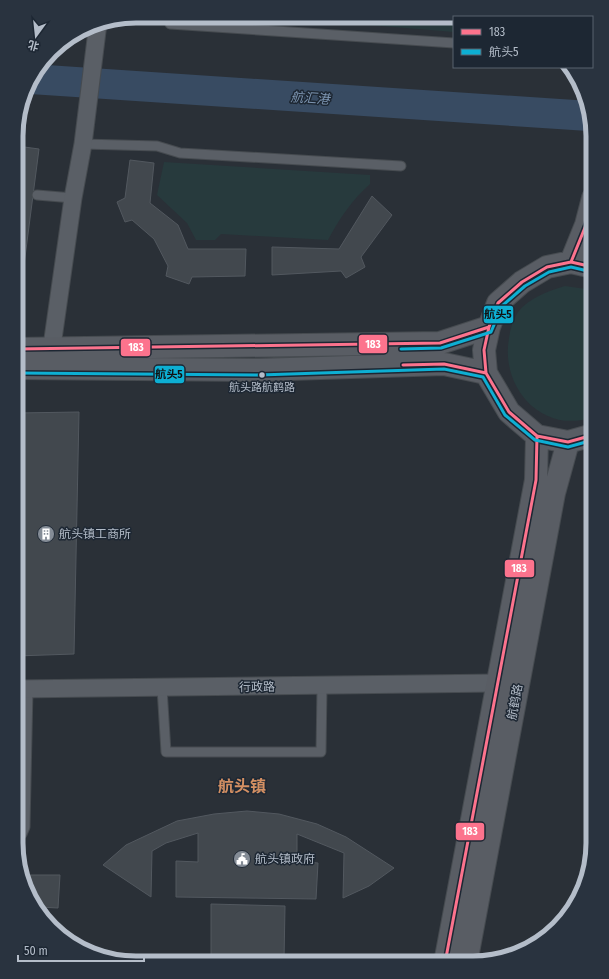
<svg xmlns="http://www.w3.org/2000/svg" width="609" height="979" font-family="'Fira Sans Condensed','Noto Sans SC',sans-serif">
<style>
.green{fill:#273a3d}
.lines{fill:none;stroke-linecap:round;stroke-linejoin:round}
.river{stroke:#384b62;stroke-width:30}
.building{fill:#42484e;stroke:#52585f}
.lane-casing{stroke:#464b50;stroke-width:11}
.street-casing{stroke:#464b50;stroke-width:19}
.secondary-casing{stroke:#464b50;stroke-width:24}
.lane{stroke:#5a5f66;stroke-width:9}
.street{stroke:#5a5f66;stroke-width:17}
.secondary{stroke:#595d64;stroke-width:22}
.bus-1-casing{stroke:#1d2733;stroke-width:6}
.bus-2-casing{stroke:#1d2733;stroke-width:6}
.bus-1{stroke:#fc738d;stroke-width:3}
.bus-2{stroke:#0dafd3;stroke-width:3}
.bus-dot{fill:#b4bdc9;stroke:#1d2733;stroke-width:1.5}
.labels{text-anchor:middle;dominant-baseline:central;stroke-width:3;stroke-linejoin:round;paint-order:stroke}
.bus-label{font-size:11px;fill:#b4bdc9;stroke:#1d2733}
.poi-label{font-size:12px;fill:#b4bdc9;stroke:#1d2733;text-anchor:start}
.street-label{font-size:12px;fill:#b4bdc9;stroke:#1d2733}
.water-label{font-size:13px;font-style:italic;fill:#7c94b0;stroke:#1d2733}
.district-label{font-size:16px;font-weight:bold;fill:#d49063;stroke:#1d2733}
.rim{fill:none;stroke:#b4bdc9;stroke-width:5}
.line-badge{stroke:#1d2733;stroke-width:1.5}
.badge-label{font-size:11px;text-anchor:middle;font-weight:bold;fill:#fff}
.pale-badge-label{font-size:11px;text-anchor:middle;font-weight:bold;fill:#111}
</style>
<rect width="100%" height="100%" fill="#2a3037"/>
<path class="green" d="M273 17 454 18V32Z
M164 162 370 175V184C352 200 339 219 328 240L221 234 215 240H196L187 223 157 195Z
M565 286 593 290V417C542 435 500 387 509 338 510 329 513 320 518 312 529 298 548 291 565 286Z"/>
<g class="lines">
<path class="river" d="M31 79 589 116"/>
</g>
<path class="building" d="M17 146 39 149 24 265 17 266Z
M130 160 154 163 150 203 178 225 188 249H246L245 276 192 277 189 284 166 276 168 266 154 239 132 220 125 222 117 202 125 198Z
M372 196 392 215 361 257 365 267 346 278 341 271 272 275V247L339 249Z
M79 412 74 654 16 656 17 413Z
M247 811 279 814 317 824 346 837 394 868 369 886 343 898 344 853 297 834V861L318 863 316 899 176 897V861L198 862V833L166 843 152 851 151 897 103 865 126 845 177 821 214 814Z
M22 875H60L58 908 39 907 25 889Z
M211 904 285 906 284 960 211 959Z"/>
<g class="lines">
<g class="lane-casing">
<path id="lane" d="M228 17 231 28
M170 24 454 43
M83 144 157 146 180 153 401 166
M37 195 73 198
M162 688 166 752H321L322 687
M16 839 22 834 25 827 28 689"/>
</g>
<g class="street-casing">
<path id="street" d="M50 360 73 198 83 144 98 23
M16 689 498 683"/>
</g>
<g class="secondary-casing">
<path id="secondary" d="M571 262 586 225 593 198
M17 349 440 343 489 327
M17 368 259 370 444 364 486 373
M593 435 568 442 537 436 509 412 486 373 484 350 489 327 498 303 522 282 547 267 571 262 593 267
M445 963 536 480 537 436
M466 963 554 493 568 442"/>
</g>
<use href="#lane" class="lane"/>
<use href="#street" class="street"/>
<use href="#secondary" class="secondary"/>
<g class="bus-1-casing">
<path id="bus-1" d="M571 262 586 225 593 198
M17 349 440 343 489 327
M403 365 444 364 486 373
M593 435 568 442 537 436 509 412 486 373 484 350 489 327 498 303 522 282 547 267 571 262 593 267
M445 963 536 480 537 436"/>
</g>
<g class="bus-2-casing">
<path id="bus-2" d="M401 349 441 348 491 332 502 306 525 286 549 272 571 267 592 272
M17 373 259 375 444 369 483 377 505 415 535 440 568 447 593 440"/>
</g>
<use href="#bus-1" class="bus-1"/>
<use href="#bus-2" class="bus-2"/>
</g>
<defs>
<g id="building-disc" transform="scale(0.9)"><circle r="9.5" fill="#848c96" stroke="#1d2733"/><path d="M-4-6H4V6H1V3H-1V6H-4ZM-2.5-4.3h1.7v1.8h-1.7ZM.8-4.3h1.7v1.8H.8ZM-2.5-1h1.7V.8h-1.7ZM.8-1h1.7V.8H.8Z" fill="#fff"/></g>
<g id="civic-disc" transform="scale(0.9)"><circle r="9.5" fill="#848c96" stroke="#1d2733"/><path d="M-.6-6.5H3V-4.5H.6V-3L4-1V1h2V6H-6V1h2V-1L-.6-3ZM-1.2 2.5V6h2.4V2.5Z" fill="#fff"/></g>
</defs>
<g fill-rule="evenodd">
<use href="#building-disc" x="46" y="534"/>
<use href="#civic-disc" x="242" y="859"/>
</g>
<circle class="bus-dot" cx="262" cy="375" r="3.5"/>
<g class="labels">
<g class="bus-label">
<text x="262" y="387">航头路航鹤路</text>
</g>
<g class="poi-label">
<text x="59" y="534">航头镇工商所</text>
<text x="255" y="859">航头镇政府</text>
</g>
<g class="street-label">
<text transform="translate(257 687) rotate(-1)">行政路</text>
<text transform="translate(515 702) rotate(-79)">航鹤路</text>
</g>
<g class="water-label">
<text transform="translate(310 98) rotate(4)">航汇港</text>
</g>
<g class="district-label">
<text x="242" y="786">航头镇</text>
</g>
</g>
<path d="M0 0H609V979H0ZM136 23H473A113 113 0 0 1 586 136V843A113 113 0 0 1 473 956H136A113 113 0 0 1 23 843V136A113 113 0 0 1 136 23Z" fill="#29333f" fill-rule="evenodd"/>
<path class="rim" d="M136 23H473A113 113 0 0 1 586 136V843A113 113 0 0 1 473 956H136A113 113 0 0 1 23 843V136A113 113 0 0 1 136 23Z"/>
<g class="line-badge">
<rect x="483" y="305" width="31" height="19" rx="4" fill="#0dafd3"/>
<rect x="358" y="334" width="30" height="20" rx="4" fill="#fc738d"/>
<rect x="120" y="338" width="31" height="19" rx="4" fill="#fc738d"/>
<rect x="154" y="365" width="31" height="19" rx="4" fill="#0dafd3"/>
<rect x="504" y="559" width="31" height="19" rx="4" fill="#fc738d"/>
<rect x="455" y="822" width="30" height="19" rx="4" fill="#fc738d"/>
</g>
<g class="badge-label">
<text x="373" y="348">183</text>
<text x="136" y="351">183</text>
<text x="519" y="572">183</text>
<text x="470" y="835">183</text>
</g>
<g class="pale-badge-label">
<text x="498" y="318">航头5</text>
<text x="169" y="378">航头5</text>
</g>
<rect x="453" y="16" width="140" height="52" fill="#1d2733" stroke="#59636f"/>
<rect x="461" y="29" width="20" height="6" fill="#fc738d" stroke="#59636f"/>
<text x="489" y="36" font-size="12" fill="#b4bdc9">183</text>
<rect x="461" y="49" width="20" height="6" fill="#0dafd3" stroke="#59636f"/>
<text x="489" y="56" font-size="12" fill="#b4bdc9">航头5</text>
<g transform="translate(36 36) rotate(195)" stroke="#1d2733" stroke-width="3" paint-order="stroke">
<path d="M0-3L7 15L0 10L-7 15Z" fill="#b4bdc9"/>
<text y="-6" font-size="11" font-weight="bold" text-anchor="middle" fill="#b4bdc9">北</text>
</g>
<path d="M18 955v6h126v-6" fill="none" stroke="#b4bdc9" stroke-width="2"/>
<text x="24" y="955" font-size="12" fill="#b4bdc9" stroke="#1d2733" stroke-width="3" paint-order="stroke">50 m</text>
</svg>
